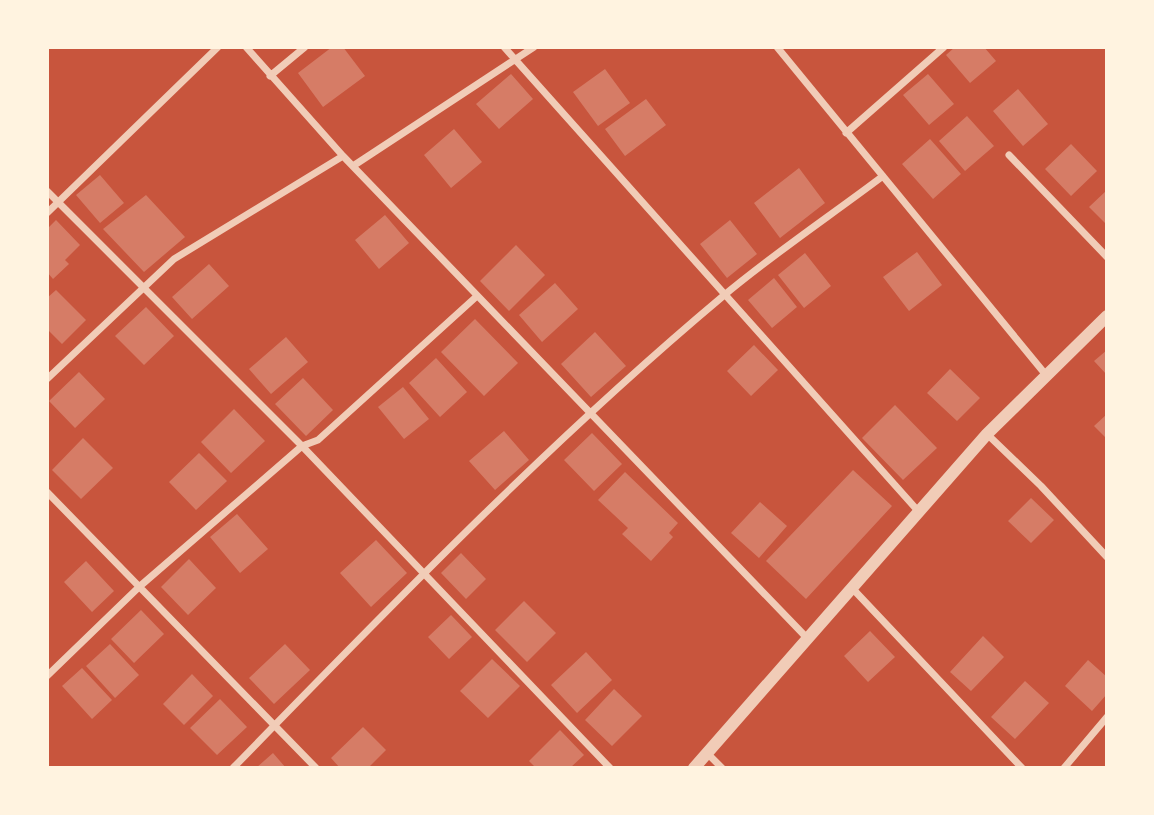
<svg xmlns="http://www.w3.org/2000/svg" width="1154" height="815" font-family="'Roboto Serif',serif">
<style>
.building{fill:#d67c66}
.lines{fill:none;stroke-linecap:round;stroke-linejoin:round}
.minor{stroke:#f1ccb7;stroke-width:7}
.tertiary{stroke:#f1ccb7;stroke-width:12}
</style>
<rect width="100%" height="100%" fill="#c8553d"/>
<path class="building" d="M332 47H343L365 76 323 107 298 73Z
M955 47H984L996 61 970 83 946 55Z
M605 69 630 103 598 126 573 92Z
M511 74 533 99 499 129 476 104Z
M928 74 954 104 929 125 903 95Z
M1018 89 1048 124 1023 146 993 111Z
M646 99 666 125 625 156 605 129Z
M967 116 994 146 965 171 939 141Z
M454 129 482 162 451 188 424 155Z
M930 139 961 174 933 199 902 164Z
M1071 144 1097 171 1071 196 1045 169Z
M799 168 825 203 780 238 754 203Z
M100 175 124 203 100 223 76 195Z
M1107 190V225L1089 207Z
M146 195 185 237 144 272 103 229Z
M385 215 409 243 379 269 355 240Z
M56 220 80 245 65 260 69 264 53 279 47 272V229Z
M730 220 757 254 727 278 700 244Z
M516 245 545 275 509 311 480 281Z
M917 252 942 285 909 311 883 277Z
M805 253 831 286 804 308 778 275Z
M209 264 229 286 192 319 172 297Z
M774 278 797 307 772 328 748 300Z
M555 283 578 309 542 342 519 315Z
M56 290 86 320 62 344 47 329V298Z
M146 307 174 336 144 365 115 336Z
M475 319 518 363 484 396 441 352Z
M595 332 626 366 591 397 561 364Z
M286 337 308 362 271 394 249 369Z
M754 345 778 370 751 396 727 371Z
M1107 350V375L1094 361Z
M436 358 467 392 440 417 409 383Z
M950 369 980 398 957 421 927 393Z
M79 372 105 399 75 428 49 401Z
M303 378 333 410 306 436 275 404Z
M403 387 429 419 404 439 378 407Z
M895 405 937 448 903 480 862 438Z
M234 409 265 441 231 473 201 442Z
M1107 414V439L1094 426Z
M504 431 529 460 495 490 469 461Z
M592 433 622 464 594 491 564 460Z
M83 438 113 468 81 499 52 470Z
M199 453 227 481 196 510 169 482Z
M853 470 892 506 806 599 766 561Z
M625 472 678 523 669 533 673 537 651 561 622 534 628 528 598 500Z
M1031 498 1054 520 1031 543 1008 521Z
M760 502 787 526 759 558 731 533Z
M237 514 268 549 240 573 210 537Z
M376 540 407 573 371 607 340 573Z
M461 553 486 579 466 599 441 573Z
M189 559 216 588 188 615 161 587Z
M86 561 114 591 92 612 64 582Z
M524 601 556 633 527 662 495 630Z
M141 610 164 634 134 663 111 639Z
M451 615 472 637 449 659 428 637Z
M870 631 895 657 868 682 844 656Z
M983 636 1004 657 971 691 950 672Z
M110 644 139 675 115 698 86 666Z
M285 644 310 670 274 704 249 678Z
M586 652 612 680 577 713 551 685Z
M492 659 520 686 488 718 460 691Z
M1088 660 1107 677V694L1092 711 1065 686Z
M82 668 112 700 92 719 62 686Z
M192 674 213 696 184 725 163 704Z
M1025 681 1049 703 1015 739 991 717Z
M614 689 642 716 612 746 585 720Z
M220 699 247 727 217 755 190 728Z
M363 727 386 750 368 768H340L331 758Z
M560 730 584 755 570 768H536L529 761Z
M273 753 286 768H256Z"/>
<g class="lines">
<path class="minor" d="M246 47 343 156 807 638
M504 47 919 512
M777 47 1046 375
M270 76 305 47
M846 133 944 47
M1009 155 1107 257
M353 166 534 47
M47 191 302 446 610 768
M47 213 218 47
M47 379 174 259 343 156
M987 434 1041 486 1107 557
M47 492 316 768
M852 588 1022 768
M47 676 139 587 302 446 318 440 477 296
M707 753 722 768
M233 768C391 606 548 443 722 297 773 254 830 216 883 176
M1064 768 1107 717"/>
<path class="tertiary" d="M694 768 987 434 1107 316"/>
</g>
<rect width="1154" height="815" fill="none" stroke="#fff3e0" stroke-width="98"/>
</svg>
